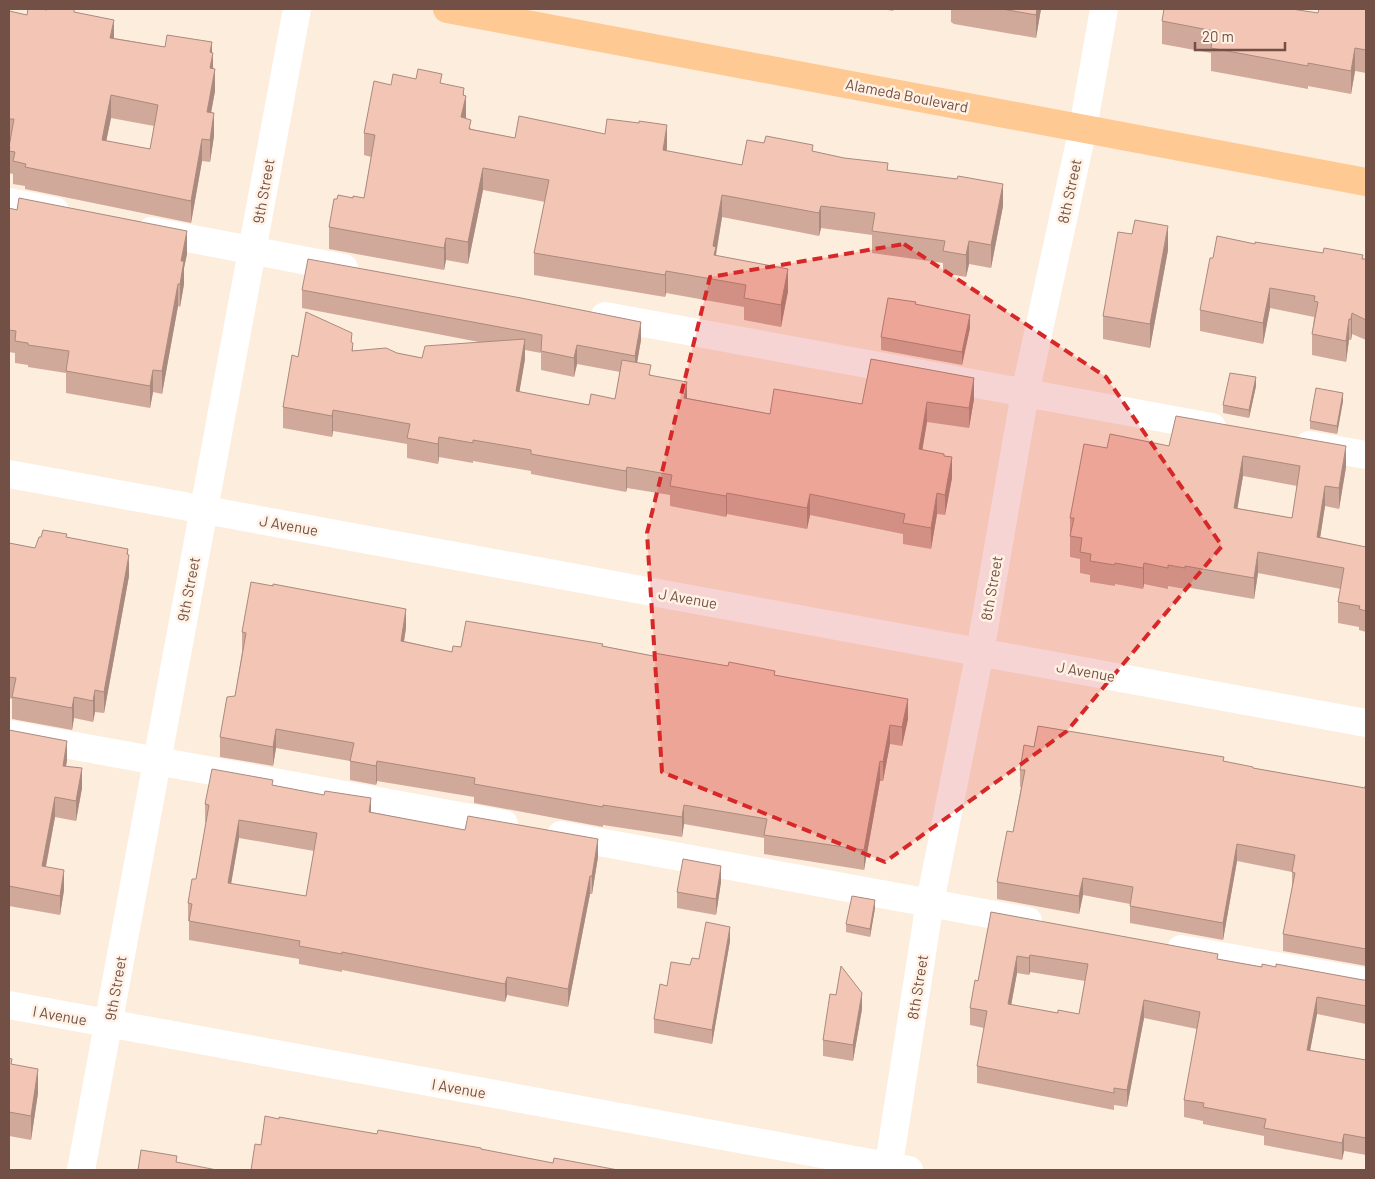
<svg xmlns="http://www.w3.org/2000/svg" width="1375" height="1179" font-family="Barlow,sans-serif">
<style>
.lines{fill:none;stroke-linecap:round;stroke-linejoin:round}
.minor{stroke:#fff;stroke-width:28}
.major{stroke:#fec993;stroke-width:28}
.wall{fill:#d1a99b;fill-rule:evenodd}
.shaded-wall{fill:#aa8a7e}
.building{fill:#f3c5b4;stroke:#aa8a7e;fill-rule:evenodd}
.marked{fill:#d62828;fill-opacity:0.2;stroke:#d62828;stroke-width:4;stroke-dasharray:10 6;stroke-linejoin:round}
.labels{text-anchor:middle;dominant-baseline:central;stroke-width:5;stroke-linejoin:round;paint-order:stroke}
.street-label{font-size:15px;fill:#735046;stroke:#fff1e4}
</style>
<rect width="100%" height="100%" fill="#fdeddd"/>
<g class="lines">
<path class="minor" d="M9 202 55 211
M151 231 344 268
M605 316 1212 427
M1309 445 1366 455
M9 474 1366 723
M9 734 504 824
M561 835 1028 921
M1181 949 1366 982
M9 1005 909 1170
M81 1170 297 9
M888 1170 930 902 980 652 1025 393 1083 128 1104 9"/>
<path class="major" d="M447 9 1366 182"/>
</g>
<path class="wall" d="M882 9H894L893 11Z
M951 9H1041L1036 38 954 24 951 22Z
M1366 9V73L1355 71 1351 94 1308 86V89L1211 71V53L1162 44V21L1318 13Z
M47 10 75 12 114 38 165 47 212 52 215 91 211 113 214 136 210 162 202 161 191 223 25 189V186L13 184V174L9 173V11L27 15ZM111 118 154 126 150 149 106 141Z
M416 79 442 83 464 96 466 119 471 129 515 138 667 147V151L742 165 813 152 888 170 1003 206 991 268 969 264 966 277 943 273V263L872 253V235L821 228 819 236 722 217 716 256 788 291 781 327 744 320V307L666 293 665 297 534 275V253L545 202 483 190 468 264 446 260 444 270 329 249V227L337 199 364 198 371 157 364 155V133L391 85Z
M9 208 187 254 184 268V284L180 307 178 306 162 394 153 392 150 408 66 393V373L28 367V365L15 363V353L9 352Z
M1132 234 1168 250 1150 348 1103 339V316Z
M1255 244 1366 259V340L1352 334 1351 340H1349L1346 362 1312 355V334L1314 317 1270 308 1263 344 1200 331V310L1213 258Z
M302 290 641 340 637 363 651 375 687 398 770 414 862 404 974 399 969 428 927 422 922 449 944 456 952 478 945 515 937 514 931 549 903 544V534L810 515 807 529 727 514 726 517 670 506V495L627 488 626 492 531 474V471L473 461V463L439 457 438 464 407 458V444L333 431 332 437 283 428V407L298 357 352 343 353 351 397 353 422 358 479 342 302 308ZM525 350 541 353V370L574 377 577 364 620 372 615 399 589 405 519 392 525 359Z
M916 304 970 328 962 365 881 350V337Z
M1256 386 1249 418 1223 413V405Z
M1343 401 1337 434 1310 429V421Z
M1169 446 1346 467 1339 509 1325 506 1320 537 1366 547V632L1359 630V627L1338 623V602L1341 589 1258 573 1254 599 1185 587V589L1168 586V589L1144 584 1143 589 1115 584V586L1090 582V575L1080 573V559L1070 557V518L1107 448ZM1243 476 1297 486 1292 518 1237 508Z
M67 537 128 554 129 576 104 713 95 712 93 722 74 718 72 730 12 719V699L9 698V543L35 548Z
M406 628 404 641 452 652 461 647 603 646 653 656 775 675 908 719 902 746 890 744 883 781H880L864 870 764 854V838L684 824 682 837 603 825V827L474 803V797L377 781 376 785 350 780V761L276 748 273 766 220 757V737L235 696 242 652V632Z
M9 730 67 760 66 766 82 788 76 821 55 817 46 867 64 890 60 915 9 906Z
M1034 747 1224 761 1253 768 1365 788 1366 787V966L1283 951V934L1292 888V872L1237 861 1223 940 1130 923V904L1083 895 1079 914 997 899V882L1013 832 1021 787H1020V770Z
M273 785 371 812 598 857 592 894H590L568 1007 507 995 505 1002 342 970V972L299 964V959L189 940V921H188V903L196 879 206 822H205V804ZM239 838 314 851 306 896 231 884Z
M721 882 716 915 677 908V892Z
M875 908 870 937 846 932V924Z
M991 912 1218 959 1262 967H1276L1363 980H1366V1024L1317 1014 1310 1050 1366 1060V1155L1344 1151 1342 1160 1264 1145V1136L1203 1124V1121L1184 1117V1100L1197 1029 1144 1018 1127 1107 1114 1105V1110L977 1083V1066L984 1028 970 1025V1008L978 981ZM1030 972 1085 981 1079 1014 1058 1013 1011 1005 1017 973 1029 975Z
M730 941 712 1044 654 1033V1019L667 986 690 965Z
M862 1009 853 1061 823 1056V1040Z
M9 1058 12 1065 38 1093 31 1140 9 1136Z"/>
<path class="shaded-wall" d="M1037 9H1041L1036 38V15Z
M114 20V42L110 38Z
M212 42V60L213 53V75L210 90V52Z
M1355 48V71L1351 94V71Z
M215 69V91L207 134V112Z
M464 88V101L466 96V118L461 117Z
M111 95V118L102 162V140Z
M214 113V136L210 162V140Z
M667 125V147L663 172V150Z
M202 139V161L191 223V201Z
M483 168V190L468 264V242Z
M1003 184V206L991 268V245Z
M722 195V217L716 253V269L713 246Z
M821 206V228L819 236V213Z
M1168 226V250L1150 348V324Z
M187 231V254L184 268V284L180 307V284L181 261Z
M446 238V260L444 270V248Z
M969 241V264L966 277V255Z
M788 269V291L781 327V305Z
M666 271V293L665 297V275Z
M178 284V306L162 394V371Z
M1270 288V308L1263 344V323Z
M1352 313V334L1351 340V319Z
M970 315V328L962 365V352Z
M1349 319V340L1346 362V341Z
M641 322V340L635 374V356Z
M525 339V359L516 412V391Z
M577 345V364L574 377V358Z
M153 370V392L150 408V386Z
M1256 377V386L1249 418V410Z
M974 378V399L969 428V408Z
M687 382V402L684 398Z
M1343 393V401L1337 434V426Z
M927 402V422L919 470V449Z
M333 410V431L332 437V416Z
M439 437V457L438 464V444Z
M1346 446V467L1339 509V488Z
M1243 456V476L1234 529V508Z
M952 457V478L945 515V495Z
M627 467V488L626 492V471Z
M1325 486V506L1317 558V537Z
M727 493V514L726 517V496Z
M937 493V514L931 549V528Z
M810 494V515L807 529V508Z
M128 549V563L129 555V576L104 713V692Z
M1258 552V573L1254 599V578Z
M1144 563V584L1143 589V568Z
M406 609V628L401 660V641Z
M95 690V712L93 722V701Z
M74 697V718L72 730V708Z
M908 699V719L902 746V727Z
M890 725V744L883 781V762Z
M276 729V748L273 766V747Z
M67 741V760L63 785V766Z
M377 761V781L376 785V766Z
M880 761V781L864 870V850Z
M82 768V788L76 821V801Z
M55 797V817L42 886V866Z
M371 798V816L369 812Z
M684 805V824L682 837V817Z
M239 820V838L228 901V883Z
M598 839V857L592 894V876Z
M1237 844V861L1223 940V923Z
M721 866V882L716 915V899Z
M64 870V890L60 915V896Z
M590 876V894L568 1007V989Z
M1083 878V895L1079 914V896Z
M875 900V908L870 937V929Z
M730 927V941L712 1044V1030Z
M1030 955V972L1029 975V958Z
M1017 956V973L1008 1022V1004Z
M507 977V995L505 1002V984Z
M862 993V1009L853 1061V1045Z
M1317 997V1014L1307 1067V1050Z
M1144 1000V1018L1127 1107V1090Z
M38 1069V1093L31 1140V1116Z
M1344 1134V1151L1342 1160V1143Z"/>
<path class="building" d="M28 9H41L47 10V9H74V12L114 20 110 38 165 47 167 35 212 42 210 52 213 53 210 68 215 69 207 112 214 113 210 140 202 139 191 201 25 167 26 164 13 161 15 152 9 151 10 147H9L14 119H9V11L27 15ZM111 95 158 105 150 149 102 140Z
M1002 9H1037L1036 15Z
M1164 9H1292L1318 13 1319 9H1366V50L1355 48 1351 71 1308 63V66L1211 48 1214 31 1162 21Z
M418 69 442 74 440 83 464 88 463 95 466 96 461 117 471 120 469 129 515 138 519 116 605 134 607 119 639 123V121L667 125 663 150 742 165 747 140 764 143 766 136 813 145 812 151 844 158 888 163 887 170 957 179 958 176 1003 184 991 245 969 241 966 255 943 251 945 241 872 231 875 213 821 206 819 213 722 195 713 246 716 247 714 255 788 269 781 305 744 298 746 285 666 271 665 275 534 253 549 180 483 168 468 242 446 238 444 248 329 227 334 199H337L338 195 353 198V196L364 198 375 135 364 133 374 81 391 85 393 74 416 79Z
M19 198 187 231 181 261H184L180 284H178L162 371 153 370 150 386 66 371 69 351 28 345V343L15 341 16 331 9 330V208L17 210Z
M1135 220 1168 226 1150 324 1103 316 1118 232 1132 234Z
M1217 236 1255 244V242L1323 253 1324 248 1363 255 1362 259H1366V320L1352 313 1351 319H1349L1346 341 1312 334 1318 302 1314 301 1315 296 1270 288 1263 323 1200 310 1210 258H1213Z
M308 259 521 298 641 322 635 356 577 345 574 358 541 351 542 335 302 290Z
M888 298 916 302 915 304 970 315 962 352 881 337Z
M306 312 352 333 351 342 353 343 352 351 386 348 397 353 422 358 425 346 525 339 516 391 589 405 591 394 615 399 622 360 651 365 649 375 687 382 684 398 770 414 774 389 862 404 871 359 974 378 969 408 927 402 919 449 944 454V456L952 457 945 495 937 493 931 528 903 523 905 514 810 494 807 508 727 493 726 496 670 486 672 475 627 467 626 471 531 454V450L473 440V443L439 437 438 444 407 438 410 424 333 410 332 416 283 407 292 355 298 357Z
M1230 373 1256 377 1249 410 1223 405Z
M1316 388 1343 393 1337 426 1310 421Z
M1176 416 1346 446 1339 488 1325 486 1317 537 1366 547V611L1359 609 1360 606 1338 602 1344 568 1258 552 1254 578 1185 566V568L1168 565V568L1144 563 1143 568 1115 563V565L1090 561 1091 554 1080 552 1082 538 1070 536 1074 518H1070L1084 444 1107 448 1110 434 1169 446ZM1243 456 1300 466 1292 518 1234 508Z
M43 530 67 534 66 537 128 549 127 554 129 555 104 692 95 690 93 701 74 697 72 708 12 697 16 678 9 677V543L35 548 39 537H41Z
M251 582 273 586V584L406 609 401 641 452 652 453 646 461 647 466 621 603 644 602 646 653 656 654 653 728 666 729 662 775 671 774 675 908 699 902 727 890 725 883 762 880 761 864 850 764 835 767 819 684 805 682 817 603 805V807L474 784 475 778 377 761 376 766 350 761 354 743 276 729 273 747 220 737 227 697 235 696 246 633 242 632Z
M1038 726 1224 757 1223 761 1253 767V768L1365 788V786L1366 787V949L1283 934 1295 873 1292 872 1295 855 1237 844 1223 923 1130 906 1133 887 1083 878 1079 896 997 882 1007 831 1013 832 1025 770H1020L1024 745 1034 747Z
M9 730 67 741 63 766 82 768 76 801 55 797 42 866 64 870 60 896 9 886Z
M212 769 273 780 272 785 324 795 325 791 371 798 369 812 465 830 468 816 598 839 592 876H590L568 989 507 977 505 984 342 952V954L299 946 300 941 189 921 192 904 188 903 192 879H196L209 805 205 804ZM239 820 317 833 306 896 228 883Z
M683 859 721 866 716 899 677 892Z
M852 896 875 900 870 929 846 924Z
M991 912 1218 954 1217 959 1262 967V964L1276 967V964L1363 980H1366V1006L1317 997 1307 1050 1366 1060V1138L1344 1134 1342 1143 1264 1128 1266 1119 1203 1107 1204 1103 1184 1100 1200 1012 1144 1000 1127 1090 1114 1088V1093L977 1066 987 1011 970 1008 975 980 978 981ZM1030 955 1088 964 1079 1014 1058 1010V1013L1008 1004 1017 956 1029 958Z
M706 922 730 927 712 1030 654 1019 660 984 667 986 671 962 690 965 692 958 699 959Z
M841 966 862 993 853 1045 823 1040 830 994 836 995Z
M9 1058 12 1059 11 1064 38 1069 31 1116 9 1112Z
M265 1116 279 1119V1117L377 1134 378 1130 481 1148V1149L553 1163 554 1158 618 1170H251L255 1144 261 1145Z
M141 1150 177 1156 176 1162 217 1170H138Z"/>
<path class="marked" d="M904 244 1106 377 1222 546 1067 731 885 862 662 772 647 533 710 277Z"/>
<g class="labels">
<g class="street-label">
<text transform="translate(907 95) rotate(11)">Alameda Boulevard</text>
<text transform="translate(263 191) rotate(-80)">9th Street</text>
<text transform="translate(1069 191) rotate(-78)">8th Street</text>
<text transform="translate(289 525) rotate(10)">J Avenue</text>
<text transform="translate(991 588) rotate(-80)">8th Street</text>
<text transform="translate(188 589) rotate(-79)">9th Street</text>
<text transform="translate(688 598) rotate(10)">J Avenue</text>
<text transform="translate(1086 671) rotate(10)">J Avenue</text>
<text transform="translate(917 987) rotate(-81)">8th Street</text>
<text transform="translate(115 988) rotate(-80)">9th Street</text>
<text transform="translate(60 1015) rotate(10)">I Avenue</text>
<text transform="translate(459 1088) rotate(10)">I Avenue</text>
</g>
</g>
<rect width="1375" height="1179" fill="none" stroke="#735046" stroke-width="20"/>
<path d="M1195 42v8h90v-8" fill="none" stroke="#735046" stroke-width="2.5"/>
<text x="1202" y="42" font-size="15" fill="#735046" stroke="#fff1e4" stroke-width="4" paint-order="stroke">20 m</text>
</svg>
